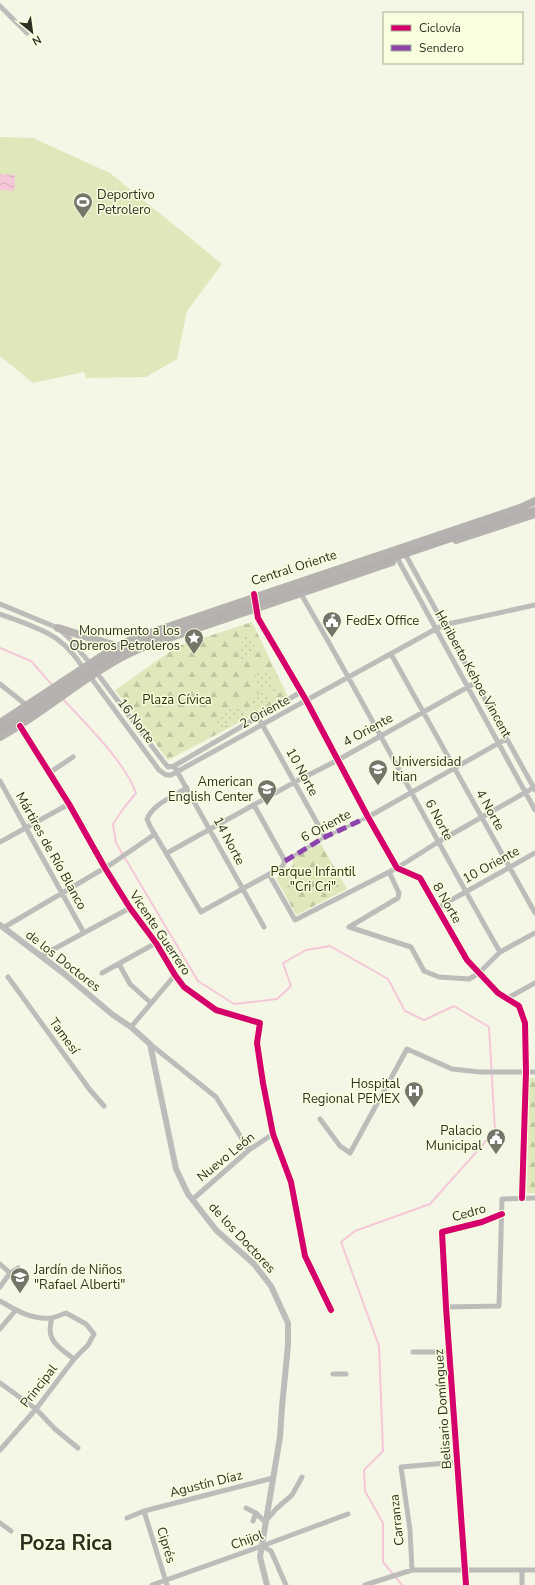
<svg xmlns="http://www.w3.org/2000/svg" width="535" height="1585" font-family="'Nunito Sans',sans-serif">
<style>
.grass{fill:url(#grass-dots)}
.forest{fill:url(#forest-firs);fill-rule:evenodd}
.pitch{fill:#e0e7bb}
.water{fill:url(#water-waves)}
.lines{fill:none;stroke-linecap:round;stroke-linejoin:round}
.stream{stroke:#f5c7d9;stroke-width:2}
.pedestrian{stroke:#bebcba;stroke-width:3.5}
.minor{stroke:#bebcba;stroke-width:5}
.tertiary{stroke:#bebcba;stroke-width:6}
.primary{stroke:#b6b2af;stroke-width:8}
.trunk{stroke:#b8b4b1;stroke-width:8}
.secondary-bridge{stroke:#b3b0af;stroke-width:7}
.primary-bridge{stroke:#b6b2af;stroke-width:8}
.quiet{stroke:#8e44ad;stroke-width:5;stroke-dasharray:10 5;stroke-linecap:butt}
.cycleway-casing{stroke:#f8fede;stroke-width:8}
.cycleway{stroke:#d6006c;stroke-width:6}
.labels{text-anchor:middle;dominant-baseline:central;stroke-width:3;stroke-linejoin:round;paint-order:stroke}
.poi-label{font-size:13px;fill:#2e3024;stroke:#f8fede;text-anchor:start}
.street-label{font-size:13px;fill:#2e3024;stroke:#f8fede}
.park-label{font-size:13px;fill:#2c310b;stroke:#f8fede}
.town-label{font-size:21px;font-weight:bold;fill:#2e3024;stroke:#f8fede}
</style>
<defs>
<pattern id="grass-dots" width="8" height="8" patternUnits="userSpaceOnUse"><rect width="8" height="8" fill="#e0e7bb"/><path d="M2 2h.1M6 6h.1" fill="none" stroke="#c0c6a1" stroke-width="1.8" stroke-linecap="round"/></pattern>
<pattern id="forest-firs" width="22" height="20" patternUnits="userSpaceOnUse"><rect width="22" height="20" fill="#e0e7bb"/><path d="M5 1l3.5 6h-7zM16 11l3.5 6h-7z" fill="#c0c6a1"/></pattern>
<pattern id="water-waves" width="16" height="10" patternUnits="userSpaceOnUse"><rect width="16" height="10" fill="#f5c7d9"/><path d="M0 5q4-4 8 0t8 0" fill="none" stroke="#d2abba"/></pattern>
</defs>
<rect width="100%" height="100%" fill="#f4f7e5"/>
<path class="grass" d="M249 636 258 652 241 660 235 649 242 646V642L244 637Z
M266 668 280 692 276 695 256 684V673Z
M264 691 274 699 253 709 250 697Z
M240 704 247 715 216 731V717Z"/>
<path class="forest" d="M252 622 288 697 168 760 115 690 178 646ZM249 636 258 652 241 660 235 649 242 646V642L244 637ZM266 668 280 692 276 695 256 684V673ZM264 691 274 699 253 708 250 697ZM240 704 247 715 216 731V717Z
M321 844 347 889 296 915 276 878 292 868 294 856Z
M529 1078H535V1193H527Z"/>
<path class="pitch" d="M0 137 33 138 110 173 222 264 187 311 177 359 146 377 86 378 84 372 33 383 0 356Z"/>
<path class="water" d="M0 174 15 175 14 191 0 190Z"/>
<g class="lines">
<path class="stream" d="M0 648 31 661 53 686
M63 699C86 724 125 762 136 793L123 809 113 824 116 843 198 981 234 1004 277 999 291 986 283 963 306 950 330 946 388 979 405 1011 424 1020 454 1006 489 1027 495 1131 430 1204 355 1231 341 1242 379 1346 383 1451 364 1470 365 1491 383 1523V1562L402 1585"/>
<path class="pedestrian" d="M285 861 325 837 368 817"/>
<path class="minor" d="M0 6 27 33
M404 552 535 790
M395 554 535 810
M301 594C370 712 432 834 500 952
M0 604 58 628 69 638 88 661 163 761 168 767 174 766 301 692
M256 605 258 618 306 700 368 817 397 868 420 878 467 960 498 993 519 1006 525 1023 526 1072 522 1198
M0 614C18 621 42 628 57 639 68 647 77 658 84 669
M391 654 535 913
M89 675 159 770 166 775H171L443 625 535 605
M0 684 25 704
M258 717 325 837
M20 726 69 804 105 868 130 908 156 943 175 975 184 987 216 1010 260 1023 257 1043 263 1083 273 1134 291 1182 305 1256 331 1310
M174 766 264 927
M49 773 73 757
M0 781 84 933
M187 788C174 796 153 804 147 819L150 826 201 912 282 867 285 861 254 805
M368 817 506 739
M0 842 69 804
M167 853 295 782 338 760 475 683
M270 876 295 920 397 868 438 842 535 787
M437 908 535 853
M349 927 411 947 424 971 439 977 469 979 479 973 500 952 535 933
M349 927 398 898 399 893 389 872
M3 928 113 863 155 834
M41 956 130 908
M119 964 130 984 151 1003
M102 973 156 943
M8 977 90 1090 104 1106
M506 999 535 983
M131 1027 175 975
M150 1044 216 1097 249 1150
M320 1119 340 1146 350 1153 407 1049 452 1069 480 1072H535
M193 1199 249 1150 273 1134
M0 1264 10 1273
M0 1287 10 1273 18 1268
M0 1301C15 1310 32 1320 51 1318 56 1317 61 1315 66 1313L86 1324 94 1334 88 1345 74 1359 36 1409 0 1450
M446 1307 499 1306 502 1199 535 1198
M52 1318C45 1340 58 1347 74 1359
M0 1329 15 1311
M413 1352H449
M333 1374H346
M0 1383 36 1409 55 1429 78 1448
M246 1508 256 1513 265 1522 276 1509 292 1495 302 1477
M144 1511 167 1585
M127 1518 144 1511 273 1478
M253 1521 256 1513
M0 1523 11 1531
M262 1546 271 1551 286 1585
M412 1570 410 1530 401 1467 458 1462
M152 1585 262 1546 348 1514
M365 1585 412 1570H535
M466 1585 446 1307 442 1232 482 1222 502 1214
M522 1585V1570"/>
<path class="tertiary" d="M0 925 62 972 113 1015 131 1027 150 1044 176 1169 188 1194 216 1230 254 1264 271 1286 288 1323V1345L282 1407 280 1437 260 1557 267 1585"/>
<path class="primary" d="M456 540 535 514
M0 737C44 713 81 678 126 655 135 650 144 647 154 643L392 562"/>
<path class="trunk" d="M58 628 113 645"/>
<path class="secondary-bridge" d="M0 729 8 726 104 661 127 648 150 639 305 588 535 510"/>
<path class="primary-bridge" d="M0 723 114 648 135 638 520 508 535 501"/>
<path class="quiet" d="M285 861 325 837 368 817"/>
<g class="cycleway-casing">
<path id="cycleway" d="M254 594 258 618 306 700 368 817 397 868 420 878 467 960 498 993 519 1006 525 1023 526 1072 522 1198
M20 726 69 804 105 868 130 908 156 943 175 975 184 987 216 1010 260 1023 257 1043 263 1083 273 1134 291 1182 305 1256 331 1310
M466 1585 446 1307 442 1232 482 1222 502 1214"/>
</g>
<use href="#cycleway" class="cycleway"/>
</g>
<defs>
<g id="stadium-pin" transform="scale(1)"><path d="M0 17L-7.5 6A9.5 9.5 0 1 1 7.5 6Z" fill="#737668" stroke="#f8fede"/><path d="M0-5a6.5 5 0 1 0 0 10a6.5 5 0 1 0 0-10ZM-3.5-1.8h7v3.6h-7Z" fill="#fff"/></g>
<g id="civic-pin" transform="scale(1)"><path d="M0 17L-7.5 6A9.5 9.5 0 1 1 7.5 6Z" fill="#737668" stroke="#f8fede"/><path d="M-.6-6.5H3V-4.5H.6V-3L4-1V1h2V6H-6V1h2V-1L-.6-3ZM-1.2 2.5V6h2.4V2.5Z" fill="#fff"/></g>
<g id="sight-pin" transform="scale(1)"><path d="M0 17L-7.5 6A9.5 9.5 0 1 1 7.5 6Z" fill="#737668" stroke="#f8fede"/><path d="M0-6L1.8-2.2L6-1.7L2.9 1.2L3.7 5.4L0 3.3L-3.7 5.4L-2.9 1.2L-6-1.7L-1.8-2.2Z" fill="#fff"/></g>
<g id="university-pin" transform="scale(1)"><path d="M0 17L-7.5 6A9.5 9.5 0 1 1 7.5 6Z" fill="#737668" stroke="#f8fede"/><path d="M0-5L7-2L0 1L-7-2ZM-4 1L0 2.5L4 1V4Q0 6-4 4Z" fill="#fff"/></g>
<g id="hospital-pin" transform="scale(1)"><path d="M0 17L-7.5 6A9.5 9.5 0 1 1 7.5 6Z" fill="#737668" stroke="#f8fede"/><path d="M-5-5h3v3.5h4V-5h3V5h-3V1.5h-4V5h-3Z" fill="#fff"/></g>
<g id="school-pin" transform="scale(1)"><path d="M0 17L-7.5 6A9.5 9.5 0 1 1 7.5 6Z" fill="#737668" stroke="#f8fede"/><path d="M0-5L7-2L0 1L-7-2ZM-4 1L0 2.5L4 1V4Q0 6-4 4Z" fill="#fff"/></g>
</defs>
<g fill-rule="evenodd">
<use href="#stadium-pin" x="83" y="202"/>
<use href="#civic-pin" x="332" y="621"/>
<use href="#sight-pin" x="194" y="638"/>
<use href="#university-pin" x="378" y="769"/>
<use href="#university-pin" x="267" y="789"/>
<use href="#hospital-pin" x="414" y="1091"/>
<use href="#civic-pin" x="496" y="1138"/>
<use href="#school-pin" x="20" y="1277"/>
</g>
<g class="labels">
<g class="poi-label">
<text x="97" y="195">Deportivo<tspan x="97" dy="15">Petrolero</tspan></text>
<text x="346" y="621">FedEx Office</text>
<text x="180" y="631" text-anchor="end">Monumento a los<tspan x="180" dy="15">Obreros Petroleros</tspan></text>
<text x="392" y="762">Universidad<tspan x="392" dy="15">Itian</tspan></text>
<text x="253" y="782" text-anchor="end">American<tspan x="253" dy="15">English Center</tspan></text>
<text x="400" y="1084" text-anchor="end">Hospital<tspan x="400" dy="15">Regional PEMEX</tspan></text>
<text x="482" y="1131" text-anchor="end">Palacio<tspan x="482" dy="15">Municipal</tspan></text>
<text x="34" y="1270">Jardín de Niños<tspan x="34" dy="15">"Rafael Alberti"</tspan></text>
</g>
<g class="street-label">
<text transform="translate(294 568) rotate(-18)">Central Oriente</text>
<text transform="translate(473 674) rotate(61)">Heriberto Kehoe Vincent</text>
<text transform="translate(265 712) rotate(-29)">2 Oriente</text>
<text transform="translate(136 721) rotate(53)">16 Norte</text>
<text transform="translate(368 730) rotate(-29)">4 Oriente</text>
<text transform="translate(302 772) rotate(61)">10 Norte</text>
<text transform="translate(490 810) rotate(61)">4 Norte</text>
<text transform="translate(439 820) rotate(62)">6 Norte</text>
<text transform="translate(326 826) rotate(-28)">6 Oriente</text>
<text transform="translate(229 841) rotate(62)">14 Norte</text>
<text transform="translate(51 851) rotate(61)">Mártires de Río Blanco</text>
<text transform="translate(491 865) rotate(-29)">10 Oriente</text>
<text transform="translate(447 903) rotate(60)">8 Norte</text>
<text transform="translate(160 933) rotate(56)">Vicente Guerrero</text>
<text transform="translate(63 961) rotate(38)">de los Doctores</text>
<text transform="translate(64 1036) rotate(54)">Tamesí</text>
<text transform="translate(226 1157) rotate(-39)">Nuevo León</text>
<text transform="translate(469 1213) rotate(-16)">Cedro</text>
<text transform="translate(242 1238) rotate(47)">de los Doctores</text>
<text transform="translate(39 1386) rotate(-52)">Principal</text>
<text transform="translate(443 1409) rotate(-94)">Belisario Domínguez</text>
<text transform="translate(206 1484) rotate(-14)">Agustín Díaz</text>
<text transform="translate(397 1520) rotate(-96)">Carranza</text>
<text transform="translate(247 1540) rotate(-20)">Chijol</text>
<text transform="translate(166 1545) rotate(73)">Ciprés</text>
</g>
<g class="park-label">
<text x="177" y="700">Plaza Cívica</text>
<text x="313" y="872">Parque Infantil<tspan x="313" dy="15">"Cri Cri"</tspan></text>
</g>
<g class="town-label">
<text x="66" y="1543">Poza Rica</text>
</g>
</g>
<rect x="383" y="12" width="140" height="52" fill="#f8fede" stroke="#a7ac94"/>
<rect x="391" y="25" width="20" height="6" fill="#d6006c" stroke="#a7ac94"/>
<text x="419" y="32" font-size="12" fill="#2e3024">Ciclovía</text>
<rect x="391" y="45" width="20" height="6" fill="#8e44ad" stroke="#a7ac94"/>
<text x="419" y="52" font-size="12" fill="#2e3024">Sendero</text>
<g transform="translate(32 32) rotate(151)" stroke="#f8fede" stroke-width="3" paint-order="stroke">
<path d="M0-3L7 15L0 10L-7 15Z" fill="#2e3024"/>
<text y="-6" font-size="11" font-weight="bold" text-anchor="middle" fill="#2e3024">N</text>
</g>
</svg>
